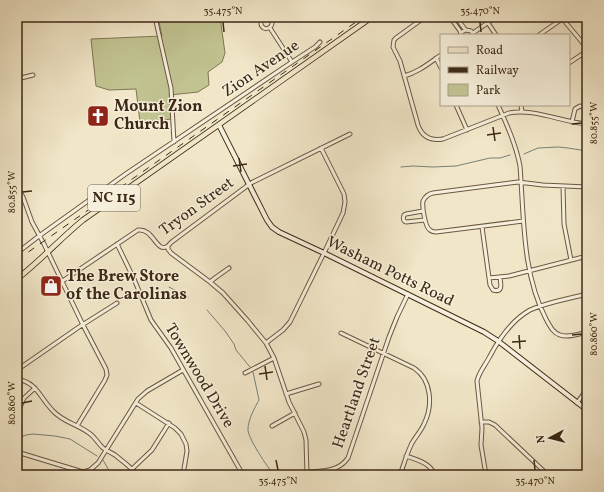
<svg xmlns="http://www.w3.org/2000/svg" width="604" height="492" font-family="Vollkorn,serif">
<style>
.green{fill:#c1c391;stroke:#807654}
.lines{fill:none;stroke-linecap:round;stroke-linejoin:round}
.stream{stroke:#768278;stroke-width:1}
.street-casing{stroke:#6b5842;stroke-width:5}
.secondary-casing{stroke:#3e2916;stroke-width:6}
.primary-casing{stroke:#3e2916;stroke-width:6}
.street{stroke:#f6efdb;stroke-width:3}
.secondary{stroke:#f6efdb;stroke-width:4}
.primary{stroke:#f1e6c8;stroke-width:4.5}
.rail{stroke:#3e2916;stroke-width:1;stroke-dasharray:7 7;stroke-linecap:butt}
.ticks{fill:none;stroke:#3e2916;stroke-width:1.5}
.labels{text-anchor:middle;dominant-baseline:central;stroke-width:3;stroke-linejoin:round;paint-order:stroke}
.shield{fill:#f6efdb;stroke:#756451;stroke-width:1}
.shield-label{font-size:15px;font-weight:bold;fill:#3e2916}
.street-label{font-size:16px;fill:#3e2916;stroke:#f6efdb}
.poi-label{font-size:16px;font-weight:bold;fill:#3e2916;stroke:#f6efdb;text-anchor:start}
.neatline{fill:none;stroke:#3e2916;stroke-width:1.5}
.ticks-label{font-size:10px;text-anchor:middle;fill:#3e2916}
</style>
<rect width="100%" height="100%" fill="#f1e6c8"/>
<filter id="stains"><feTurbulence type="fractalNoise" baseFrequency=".005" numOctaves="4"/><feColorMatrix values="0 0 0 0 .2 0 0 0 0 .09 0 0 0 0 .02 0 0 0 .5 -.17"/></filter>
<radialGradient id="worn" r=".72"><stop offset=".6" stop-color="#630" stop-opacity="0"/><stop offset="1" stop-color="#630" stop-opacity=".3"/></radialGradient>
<path class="green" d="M158 17H220L225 53 222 62 208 72 209 85 198 92 170 95 172 119 140 122 136 89 109 90 96 86 91 39 162 36Z"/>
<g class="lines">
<path class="stream" d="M237 22 238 17
M524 154 538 148 558 147 568 148 587 151
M401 167 413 166 433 167 456 166 490 158H500L510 155
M169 287 188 297
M207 310 225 331 234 344 236 350 250 367
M253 372 259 400C255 407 248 420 248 429 247 437 268 468 274 475
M17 439 26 435 33 434 55 436 70 439 97 456
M103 460 111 474 113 475"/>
<g class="street-casing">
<path id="street" d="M155 17 171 88 174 142
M265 17 261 20C259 32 274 31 272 20L267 17
M425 17 396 38 394 40 393 47 400 61 418 125C422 137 431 141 443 139L509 113C533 108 562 122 587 124
M450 17 460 31 461 34
M456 17 464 28 466 30
M561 17 587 48
M488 23 496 35
M270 28 292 62
M473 33 496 17
M460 35 462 32 466 30 471 31 474 35
M539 35 562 19
M436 58 441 68
M569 63 587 51
M404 76C419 72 429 63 441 55
M17 79 33 75
M456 105 467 130
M498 105C507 125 516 145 520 166 524 217 522 273 546 319 550 326 553 333 560 335 568 338 579 334 587 332
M521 105 522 112
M572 122 575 109 580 106 586 108 587 110
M17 138C19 146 20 155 17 163
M563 186 564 224 571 260
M17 187 23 197 32 222 44 244 83 325 106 369 107 375 105 380 77 426
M423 211 406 214 404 215C403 218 403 221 406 222L425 220
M523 221 436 232C434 232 432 232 430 230 425 227 422 207 423 201 425 197 428 194 433 193L518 182 543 185 587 187
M482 227 490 285 493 290C503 293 501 284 500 278
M117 244 134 279 151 320 171 348 243 475
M168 246V249L171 253 210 282 223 293 248 321 266 343 274 358 289 402 304 432 306 440 307 475
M17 253 39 236 127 173 292 62 315 47 320 42
M489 278 509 276 587 256
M61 282 138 230C154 228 156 254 168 246 170 244 171 242 173 241L251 183 350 134
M210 282 215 278 229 268
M341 333 414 368C432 380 433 406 424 424 421 431 416 436 412 443 407 453 404 464 400 475
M266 343 283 330 290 322 324 253 343 213 345 202 344 194 321 148
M17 370 79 327 117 303
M245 373 274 358
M17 379C38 383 39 397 53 411 63 422 77 424 89 433 95 437 97 442 102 447 105 450 110 452 115 455 123 461 131 468 138 475
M286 394 319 384
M136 403 175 428 181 434 186 444 187 451 183 475
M577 403 587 389
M17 414 24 398 35 388
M481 422H489L495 425 548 475
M272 426 295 413
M17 452 83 472 90 470 98 463 138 399 147 391 183 370
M406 456C418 460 430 463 435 475
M132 469 152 450 169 423
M307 472C323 471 338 472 348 458L389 337 397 317 408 294
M486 475 481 445 482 428 477 381C479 372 486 364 490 356 499 339 512 320 530 310 548 302 568 299 587 294
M491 475 506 474"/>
</g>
<g class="secondary-casing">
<path id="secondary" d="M219 125 267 220 272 227 279 232 324 253 484 332 498 341 587 410"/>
</g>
<g class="primary-casing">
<path id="primary" d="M17 279C40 261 60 239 83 220L372 17"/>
</g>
<use href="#street" class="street"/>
<use href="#secondary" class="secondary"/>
<use href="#primary" class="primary"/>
<path class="rail" d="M17 260 363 17"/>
</g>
<path class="ticks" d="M223 22 224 32M480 22 481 32M572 124 582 123M493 127 495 141M487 135 501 133M239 158 241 172M233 166 247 164M22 192 32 191M519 335 520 349M572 335 582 334M512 342 526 341M265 366 267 380M259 374 273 372M22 403 32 401M276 460 278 470M534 460 535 470"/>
<defs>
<g id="church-square" transform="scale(1.15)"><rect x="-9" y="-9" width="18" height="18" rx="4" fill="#8f2418" stroke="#f6efdb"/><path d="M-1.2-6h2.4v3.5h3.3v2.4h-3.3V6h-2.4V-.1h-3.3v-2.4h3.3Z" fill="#fff"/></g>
<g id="shop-square" transform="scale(1.15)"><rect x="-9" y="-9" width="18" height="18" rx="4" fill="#8f2418" stroke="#f6efdb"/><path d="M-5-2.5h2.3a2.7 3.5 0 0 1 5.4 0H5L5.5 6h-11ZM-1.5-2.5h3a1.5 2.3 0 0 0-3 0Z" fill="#fff"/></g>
</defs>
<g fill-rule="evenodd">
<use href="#church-square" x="98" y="116"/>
<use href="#shop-square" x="51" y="286"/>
</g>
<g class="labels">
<rect class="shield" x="88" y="185" width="52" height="26" rx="3"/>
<g class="shield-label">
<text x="114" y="198">NC 115</text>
</g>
<g class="street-label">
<text transform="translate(261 69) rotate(-34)">Zion Avenue</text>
<text transform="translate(197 207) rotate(-36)">Tryon Street</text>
<text transform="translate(390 272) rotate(26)">Washam Potts Road</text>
<text transform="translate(199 376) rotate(59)">Townwood Drive</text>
<text transform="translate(357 393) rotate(-71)">Heartland Street</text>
</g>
<g class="poi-label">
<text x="114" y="107">Mount Zion<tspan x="114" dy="18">Church</tspan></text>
<text x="66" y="277">The Brew Store<tspan x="66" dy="18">of the Carolinas</tspan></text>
</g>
</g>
<rect width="604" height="492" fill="none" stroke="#f1e6c8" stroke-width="44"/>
<rect x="440" y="34" width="130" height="72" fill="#f6efdb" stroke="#aca08c"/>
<rect x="448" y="47" width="20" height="6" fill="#f1e6c8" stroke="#aca08c"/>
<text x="476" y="54" font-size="12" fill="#3e2916">Road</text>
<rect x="448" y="67" width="20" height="6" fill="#3e2916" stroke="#aca08c"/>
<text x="476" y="74" font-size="12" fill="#3e2916">Railway</text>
<rect x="448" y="84" width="20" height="12" fill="#c1c391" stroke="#aca08c"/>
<text x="476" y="94" font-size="12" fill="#3e2916">Park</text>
<g transform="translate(550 438) rotate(263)" stroke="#f6efdb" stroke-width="3" paint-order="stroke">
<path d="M0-3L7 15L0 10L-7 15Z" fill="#3e2916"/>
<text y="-6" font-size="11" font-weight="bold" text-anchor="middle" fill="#3e2916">N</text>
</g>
<rect x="22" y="22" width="560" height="448" class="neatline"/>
<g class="ticks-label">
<text x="223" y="14">35.475°N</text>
<text x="480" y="14">35.470°N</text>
<text transform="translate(593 123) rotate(-90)" y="4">80.855°W</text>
<text transform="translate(11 192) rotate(-90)" y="4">80.855°W</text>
<text transform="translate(593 334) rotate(-90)" y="4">80.860°W</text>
<text transform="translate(11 403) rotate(-90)" y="4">80.860°W</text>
<text x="278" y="484">35.475°N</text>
<text x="535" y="484">35.470°N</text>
</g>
<rect width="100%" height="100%" filter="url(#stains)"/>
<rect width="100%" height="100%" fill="url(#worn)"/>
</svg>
